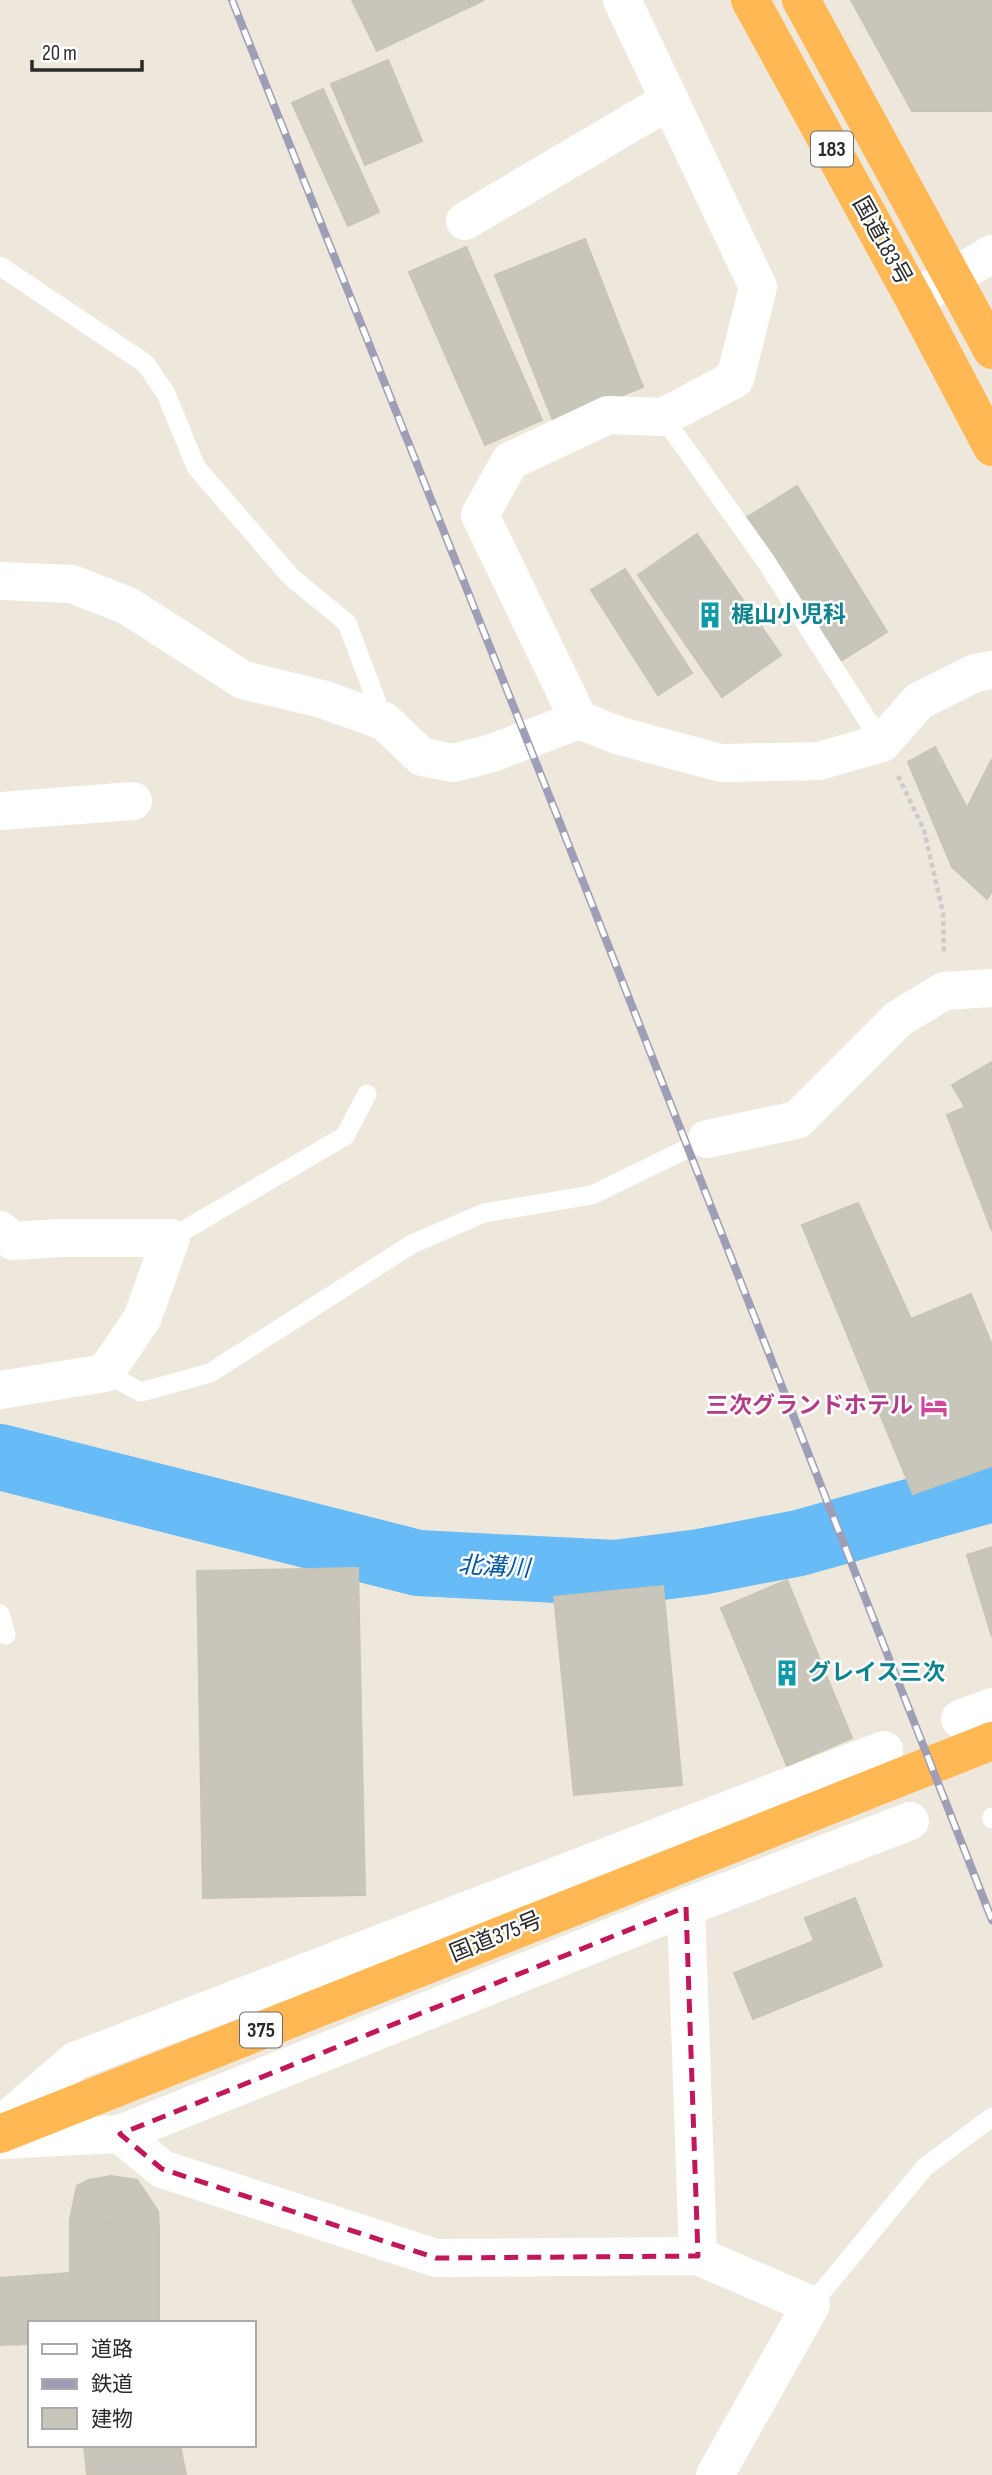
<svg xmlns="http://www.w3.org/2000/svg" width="992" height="2475" font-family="'Sofia Sans Condensed','Noto Sans JP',sans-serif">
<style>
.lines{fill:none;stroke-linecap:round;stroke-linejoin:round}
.river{stroke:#67bbf6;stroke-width:66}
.building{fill:#c8c6ba;stroke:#c9c5b5;stroke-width:2}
.path{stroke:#ccc;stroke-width:4.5;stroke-dasharray:5 3.5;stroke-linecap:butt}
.lane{stroke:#fff;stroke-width:19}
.street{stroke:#fff;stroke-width:38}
.secondary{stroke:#fff;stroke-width:38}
.highway{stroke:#ffb854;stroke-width:38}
.rail-casing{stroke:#9e9eb6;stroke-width:8}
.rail{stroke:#fff;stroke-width:5;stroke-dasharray:16;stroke-linecap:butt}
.marked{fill:none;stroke:#c2185b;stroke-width:5;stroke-dasharray:14 9;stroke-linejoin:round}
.labels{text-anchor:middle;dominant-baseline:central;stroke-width:5;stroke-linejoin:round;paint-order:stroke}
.shield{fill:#fff;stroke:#6a6a6a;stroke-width:2}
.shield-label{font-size:21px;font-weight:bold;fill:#2a2a2a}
.street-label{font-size:23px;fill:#2a2a2a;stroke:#fff}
.culture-label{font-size:23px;font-weight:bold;fill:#0d838f;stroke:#fff;text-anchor:start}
.hotel-label{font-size:23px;font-weight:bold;fill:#b23c85;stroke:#fff;text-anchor:end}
.water-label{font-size:24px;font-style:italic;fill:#0455a4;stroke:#fff}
</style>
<rect width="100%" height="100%" fill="#ede8db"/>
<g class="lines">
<path class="river" d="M0 1457 418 1563 615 1573 700 1562 799 1543 992 1489"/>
</g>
<path class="building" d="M352 0H484L377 51Z
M851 0H992V111H912Z
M388 60 422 141 365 165 331 84Z
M323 89 379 212 348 226 292 103Z
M585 239 643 387 554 423 495 275Z
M466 247 542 420 485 445 409 272Z
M797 486 887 632 831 667 741 521Z
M697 534 781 655 722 697 638 575Z
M625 569 692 673 658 695 591 590Z
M935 747 967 808 992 759V891L987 899 952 867 908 762Z
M992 1062V1231L947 1115 965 1107 952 1085Z
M858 1203 911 1319 971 1294 992 1345V1466L913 1494 802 1225Z
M992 1547V1637L967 1555Z
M358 1568 365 1895 203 1898 197 1571Z
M787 1580 852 1738 787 1766 721 1608Z
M663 1586 682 1785 574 1795 554 1597Z
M855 1898 882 1966 753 2019 734 1973 814 1941 805 1918Z
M111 2176 137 2180 158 2211 159 2228 70 2219 77 2186 89 2180Z
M70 2219 159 2228V2323H30V2344L0 2345V2278L70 2273Z
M84 2445H180L186 2475H87Z"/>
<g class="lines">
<path class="path" d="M898 776 924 830 943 913 944 955"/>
<path class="lane" d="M0 266 146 364 166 394 196 467 291 577 347 623 384 721
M663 417 765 560 882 743
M171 1238 345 1136 367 1094
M105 1373 141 1392 210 1373 412 1244 484 1213 592 1195 707 1139
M0 1614 6 1635
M992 1817V1819
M811 2305 925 2167 992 2117"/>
<path class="street" d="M465 221 670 100
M0 581 72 584 128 606 243 680 322 699 384 721 422 757 453 763 489 754 579 720 620 736 721 763 819 761 882 743 919 701 975 673 992 670
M579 720 480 515 510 461 608 415 663 417 735 379 758 287 622 0
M0 811 133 801
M707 1139 797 1120 898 1019 944 991 992 988
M0 1230 13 1241 60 1238H171L142 1319 105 1373 0 1390
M960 1719 992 1707
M0 2126 75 2061 884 1750
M120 2134 162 2169 436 2258 698 2256 686 1907
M0 2140 120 2134 686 1907 910 1821
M698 2256 811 2305 715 2475"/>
<path class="secondary" d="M914 299 992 254"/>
<path class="highway" d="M750 0 914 299 992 447
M801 0 992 350
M0 2134 992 1741"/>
<g class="rail-casing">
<path id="rail" d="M232 0 556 813 992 1920"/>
</g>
<use href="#rail" class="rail"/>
</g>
<path class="marked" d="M686 1907 698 2256 436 2258 162 2169 120 2134Z"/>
<defs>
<g id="building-bare" transform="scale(2.1)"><path d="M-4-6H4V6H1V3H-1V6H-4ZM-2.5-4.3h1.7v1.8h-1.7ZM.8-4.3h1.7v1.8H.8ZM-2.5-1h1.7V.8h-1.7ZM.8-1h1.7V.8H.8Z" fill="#0f9aa8" stroke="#fff" stroke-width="2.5" paint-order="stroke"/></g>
<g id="hotel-bare" transform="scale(2.1)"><path d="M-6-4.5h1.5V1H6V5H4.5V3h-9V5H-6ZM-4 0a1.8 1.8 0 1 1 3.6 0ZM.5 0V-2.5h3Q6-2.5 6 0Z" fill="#d1479c" stroke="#fff" stroke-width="2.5" paint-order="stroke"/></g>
</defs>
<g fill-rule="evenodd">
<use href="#building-bare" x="710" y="615"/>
<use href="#hotel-bare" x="934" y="1406"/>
<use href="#building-bare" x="787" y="1673"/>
</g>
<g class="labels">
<g class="shield">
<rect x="811" y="131.5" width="42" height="35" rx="5"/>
<rect x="240" y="2012.5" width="42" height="35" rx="5"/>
</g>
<g class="shield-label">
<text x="832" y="149">183</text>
<text x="261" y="2030">375</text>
</g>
<g class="street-label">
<text transform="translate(882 241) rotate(61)">国道183号</text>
<text transform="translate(496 1937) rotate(-22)">国道375号</text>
</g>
<g class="culture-label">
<text x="731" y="615">梶山小児科</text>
<text x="808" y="1673">グレイス三次</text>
</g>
<g class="hotel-label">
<text x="913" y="1406">三次グランドホテル</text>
</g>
<g class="water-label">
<text transform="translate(494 1567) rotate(3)">北溝川</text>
</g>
</g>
<rect x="28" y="2321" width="228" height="126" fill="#ffffff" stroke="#aaaaaa" stroke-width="2"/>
<rect x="42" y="2344" width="35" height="10" fill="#ffffff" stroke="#aaaaaa" stroke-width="2"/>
<text x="91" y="2356" font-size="21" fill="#2a2a2a">道路</text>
<rect x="42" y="2379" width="35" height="10" fill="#9e9eb6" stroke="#aaaaaa" stroke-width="2"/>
<text x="91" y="2391" font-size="21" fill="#2a2a2a">鉄道</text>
<rect x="42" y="2408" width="35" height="21" fill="#c8c6ba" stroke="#aaaaaa" stroke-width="2"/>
<text x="91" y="2426" font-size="21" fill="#2a2a2a">建物</text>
<path d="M32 60v10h110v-10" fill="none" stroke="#2a2a2a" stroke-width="3.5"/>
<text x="42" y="60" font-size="21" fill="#2a2a2a" stroke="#ffffff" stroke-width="5" paint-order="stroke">20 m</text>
</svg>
